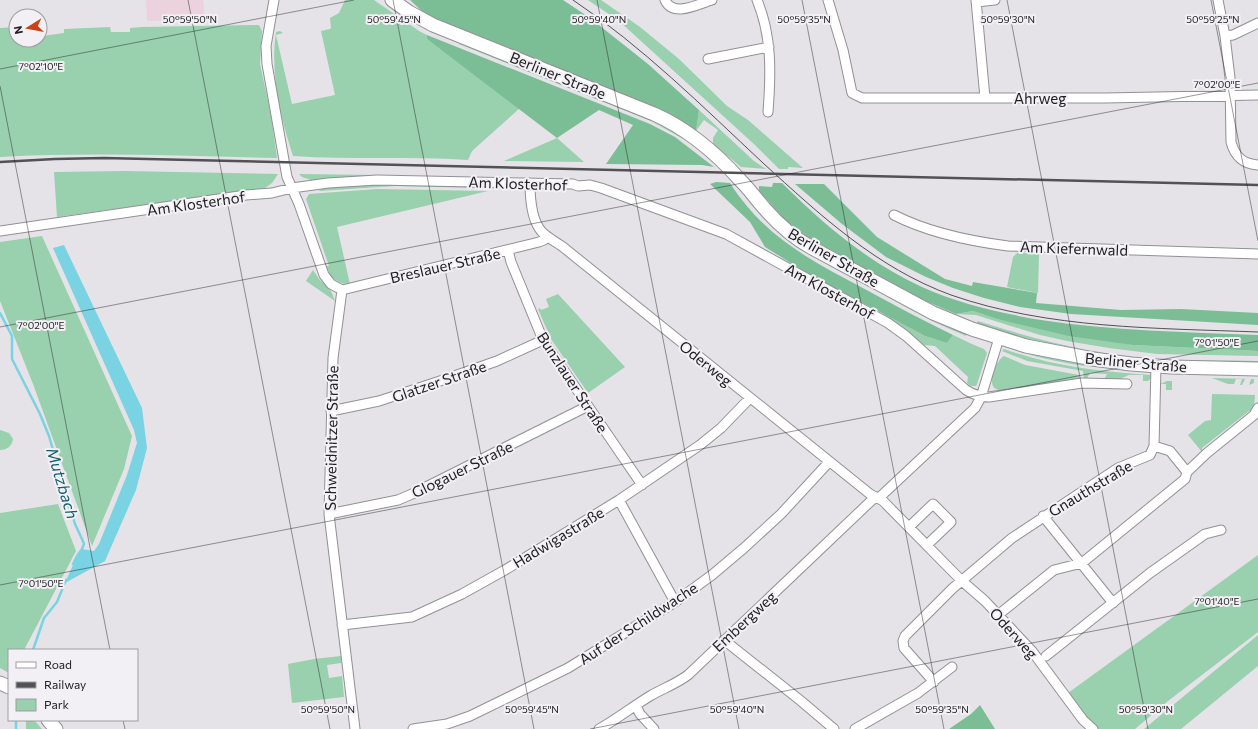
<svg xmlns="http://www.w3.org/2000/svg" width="1258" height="729" font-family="Commissioner,sans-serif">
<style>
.education{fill:#ebd2dc}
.green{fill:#99d0ad}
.forest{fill:#7bbd95}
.water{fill:#79d3e2}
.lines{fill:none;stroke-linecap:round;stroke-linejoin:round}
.stream{stroke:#79d3e2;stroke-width:2.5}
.minor-casing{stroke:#929095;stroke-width:11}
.secondary-casing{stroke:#929095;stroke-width:15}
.minor{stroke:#fff;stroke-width:9}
.secondary{stroke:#fff;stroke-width:13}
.tram{stroke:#525154;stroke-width:1}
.rail{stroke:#525154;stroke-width:2.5}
.ticks{fill:none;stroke:#212022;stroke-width:1;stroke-opacity:0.45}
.labels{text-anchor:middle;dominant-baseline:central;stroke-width:4;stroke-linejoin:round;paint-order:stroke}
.street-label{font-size:15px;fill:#212022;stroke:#f2f0f5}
.water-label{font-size:16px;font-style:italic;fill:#125f69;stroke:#f2f0f5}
.ticks-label{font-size:10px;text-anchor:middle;fill:#212022;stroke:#f2f0f5;stroke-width:4;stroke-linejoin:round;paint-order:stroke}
</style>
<rect width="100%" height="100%" fill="#e5e3e8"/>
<path class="education" d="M146 0H203L205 21H147Z"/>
<path class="green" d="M345 0H374L419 31 427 35V39L520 108 472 151 468 160C410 156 351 160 293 156 280 116 270 73 276 32L280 31 283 33 276 35 292 104 335 95 321 31 330 29 331 28 330 18 339 13Z
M588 0H601L640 27 679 59 727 106 748 120 803 168 788 167V169H779L755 145 619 21Z
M259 25 262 31 260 64 271 115 277 158C185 156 92 152 0 157V28L16 27V40H40V34L43 36 64 33V29L110 27 111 32H130V28L142 27Z
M461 41 652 118 688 139 715 163 687 141 651 121 459 44Z
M699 110 754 161 766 169 741 167 713 144V138L718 130 704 120 696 131Z
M557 138 584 162 504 161Z
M124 171 278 174 272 183 265 188 57 217 54 172Z
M299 174 376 175 314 181 302 177Z
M377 184 516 186 520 189 395 186 319 191 322 188Z
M739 188 762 212 967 333 966 336C936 324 907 308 879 292 826 264 773 240 739 188Z
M377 189 488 191 337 227 350 284C337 284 331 278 326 266H329L306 199 309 194Z
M42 236 132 436 124 469 92 546 33 384 0 301V242Z
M1017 253H1039L1038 293 1007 287 1013 257Z
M313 270 319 279 331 291 335 301 306 281Z
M558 294 625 367 588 393 551 339 538 309 540 308 541 310 549 307 546 299Z
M973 311 997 319 1133 345 1258 351V356L1157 354 1109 348 1067 341 1040 335 976 315 956 314Z
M882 313 925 336 947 343 953 335 974 345 984 349 987 353 977 384 976 386H970L967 383 968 377 935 346 924 345Z
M978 321C1036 340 1096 355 1157 359 1191 361 1224 360 1258 361V364C1208 363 1158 363 1109 357 1064 351 1020 337 976 324Z
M1009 348 1036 354 1145 369 1149 372C1104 369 1051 364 1009 348Z
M1004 349C1051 366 1102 372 1151 375L1150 379 1148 381H1143V375H1129L1117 380H1104L1107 374 1090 373 1086 380H1084L1083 371 1027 361 1002 351Z
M1004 356 1025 365 1079 375V380L1001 393 1000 390C983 389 997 359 1004 356Z
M1212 378 1254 379V383L1249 385 1251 379H1245L1242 385H1240L1242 379H1236L1234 384H1228Z
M1167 381H1172V390H1166V384H1160Z
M1212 394 1255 395 1254 408 1253 412 1249 411 1202 448 1203 452 1198 456H1197L1202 452 1188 435 1205 421 1211 420Z
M0 430 9 433 13 439C12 446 7 450 0 450Z
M58 504 76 551 24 650H9V673L0 668V513Z
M1258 555V632L1168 701 1135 729H1096L1068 693Z
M1258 635V666L1181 729H1144Z
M341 656V663L327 665 329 678 342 676 344 697 292 703 288 664 314 659Z
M26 720H34L42 729H26Z"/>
<path class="forest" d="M410 0H563L590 18 648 64 699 110 696 131 674 116 657 108 436 19 424 13Z
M427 35 650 124 675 137 714 167 702 165 606 164 633 125 599 110 557 138 427 39Z
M716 182 730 183C764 236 808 259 861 287 892 304 922 320 953 335L947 343 925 336 810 275 765 247 750 222 710 184Z
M773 183H782C823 224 869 263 922 287 960 304 1000 313 1041 320 1113 331 1186 332 1258 335V351L1133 345 1069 336 997 319 973 311 956 314 923 300 809 238 784 219 759 191V186L772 187Z
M795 184H824L877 237 945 279 972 286 973 282 1037 293 1036 303 1121 310 1181 309 1258 313V325L1071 314 1020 307 984 298 953 288 926 277 886 257 842 224Z
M980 705 995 729H949L971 714Z"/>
<path class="water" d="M64 245 142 408 147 448 136 490 105 561 65 583 77 556 82 549 94 551 99 544 127 475 137 443 134 430 53 248Z"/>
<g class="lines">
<path class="stream" d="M0 313 12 336V359L40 414 49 436 61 477 64 495 66 503 71 510 75 524 82 539 84 544 82 549 77 556 73 564
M33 650 44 618 57 602 66 580
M16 729V720"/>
<g class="minor-casing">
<path id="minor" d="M274 0 266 46 267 64 287 177 299 204 324 275 331 284 342 290
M665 0C673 18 698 4 712 0
M757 0C772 36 771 73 768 112
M828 0 843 50 852 93 862 98H1105L1258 95
M976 0 985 98
M1218 0 1225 36 1230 78 1231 142C1235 157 1243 164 1258 165
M976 2 995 0
M1225 36 1233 35 1258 23
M708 59 769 47
M530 183C530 198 531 220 542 232 548 238 556 242 563 247L870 494 883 501 962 581 985 601 1032 651 1083 720 1093 729
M894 215C929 233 969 241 1008 246L1258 254
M0 231 246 195 272 193 292 188 328 183 377 180 573 184 578 186 590 185 601 188 726 234 888 323 906 336 966 390C974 395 980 397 989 397L1082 383 1127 384
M508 250 511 262 543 340 642 485
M342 290 333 358 329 514 355 729
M342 290 539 242 544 240 547 236
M331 411 379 401 437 382 497 361 543 340
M1154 446 1170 451 1187 472
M619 500 675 602
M329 514 398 500 412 494 588 406
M1043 516 1113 603
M909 527 933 504 951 522 927 545
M998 615 1054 570 1082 563 1185 479 1187 472 1207 453 1254 415 1258 408
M342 625 412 617 462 594 505 570 619 500 700 445 721 428 750 398
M724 640 801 701 834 729
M1046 656 1150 573 1205 534 1221 530
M934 682 904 648 903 641 905 636 953 588 1012 538 1118 468 1150 455 1154 446 1156 366
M636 706 640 714 654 729
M413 729 447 724 470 716 568 668 675 602 712 575 744 548 781 514 829 462
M599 729C617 719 632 707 650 696 662 689 676 684 688 675L872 500 881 496 975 408 981 397 999 338
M855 729 918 693 952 667"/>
</g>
<g class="secondary-casing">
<path id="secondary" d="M392 0 409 12 433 25 654 114C688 129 717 154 741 181 750 190 757 200 765 209 779 225 794 238 812 248L933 313 972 329 1026 346 1093 359 1131 364 1171 367 1258 369
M0 683 9 687
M48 720 56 729"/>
</g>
<use href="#minor" class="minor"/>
<use href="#secondary" class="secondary"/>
<path class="tram" d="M573 0C643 47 702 106 763 163 820 215 877 268 951 295 1049 329 1156 328 1258 332"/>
<path class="rail" d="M0 162 55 159 104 158 1258 185"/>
</g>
<path class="ticks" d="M188 0 330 729M393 0 534 729M597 0 739 729M802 0 944 729M1007 0 1148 729M1211 0 1258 241M0 69 354 0M0 86 110 650M0 327 1258 83M0 585 1258 341M123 720 125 729M590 729 1258 599"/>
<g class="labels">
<g class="street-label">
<text transform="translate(558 75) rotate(22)">Berliner Straße</text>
<text x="1040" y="98">Ahrweg</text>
<text transform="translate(518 183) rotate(2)">Am Klosterhof</text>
<text transform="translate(196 203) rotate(-8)">Am Klosterhof</text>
<text transform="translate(1074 248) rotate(2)">Am Kiefernwald</text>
<text transform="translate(834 257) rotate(30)">Berliner Straße</text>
<text transform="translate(445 265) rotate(-13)">Breslauer Straße</text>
<text transform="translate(830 291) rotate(29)">Am Klosterhof</text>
<text transform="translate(1136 362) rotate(5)">Berliner Straße</text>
<text transform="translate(706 363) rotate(39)">Oderweg</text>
<text transform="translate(439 381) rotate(-19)">Glatzer Straße</text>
<text transform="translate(573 382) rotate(57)">Bunzlauer Straße</text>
<text transform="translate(331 438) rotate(-89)">Schweidnitzer Straße</text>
<text transform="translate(462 469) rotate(-26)">Glogauer Straße</text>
<text transform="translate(1090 488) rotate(-31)">Gnauthstraße</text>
<text transform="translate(558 537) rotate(-31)">Hadwigastraße</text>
<text transform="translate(744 621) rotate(-43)">Embergweg</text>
<text transform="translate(638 623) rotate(-33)">Auf der Schildwache</text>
<text transform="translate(1014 633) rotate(48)">Oderweg</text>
</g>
<g class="water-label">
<text transform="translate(63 483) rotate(73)">Mutzbach</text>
</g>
</g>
<g class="ticks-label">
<text x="190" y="23">50°59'50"N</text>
<text x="394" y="23">50°59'45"N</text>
<text x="599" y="23">50°59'40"N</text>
<text x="804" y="23">50°59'35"N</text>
<text x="1008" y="23">50°59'30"N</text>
<text x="1213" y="23">50°59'25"N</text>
<text x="41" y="70">7°02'10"E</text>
<text x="1217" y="88">7°02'00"E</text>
<text x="41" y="329">7°02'00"E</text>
<text x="1217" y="346">7°01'50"E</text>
<text x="41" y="587">7°01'50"E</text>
<text x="1217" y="605">7°01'40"E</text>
<text x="328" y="713">50°59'50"N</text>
<text x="532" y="713">50°59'45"N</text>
<text x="737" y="713">50°59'40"N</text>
<text x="942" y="713">50°59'35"N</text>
<text x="1146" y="713">50°59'30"N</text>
</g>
<rect x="8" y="649" width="130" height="72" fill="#f2f0f5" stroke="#9e9da1"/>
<rect x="16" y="662" width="20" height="6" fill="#ffffff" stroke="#9e9da1"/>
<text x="44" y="669" font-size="12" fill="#212022">Road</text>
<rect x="16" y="682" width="20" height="6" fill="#525154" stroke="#9e9da1"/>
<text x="44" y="689" font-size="12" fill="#212022">Railway</text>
<rect x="16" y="699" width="20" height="12" fill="#99d0ad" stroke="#9e9da1"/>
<text x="44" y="709" font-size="12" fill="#212022">Park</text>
<g transform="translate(28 28) rotate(259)"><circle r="19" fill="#f2f0f5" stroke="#9e9da1"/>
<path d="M0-3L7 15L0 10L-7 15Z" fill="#ca4214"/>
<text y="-6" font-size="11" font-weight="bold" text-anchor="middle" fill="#212022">N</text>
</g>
</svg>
